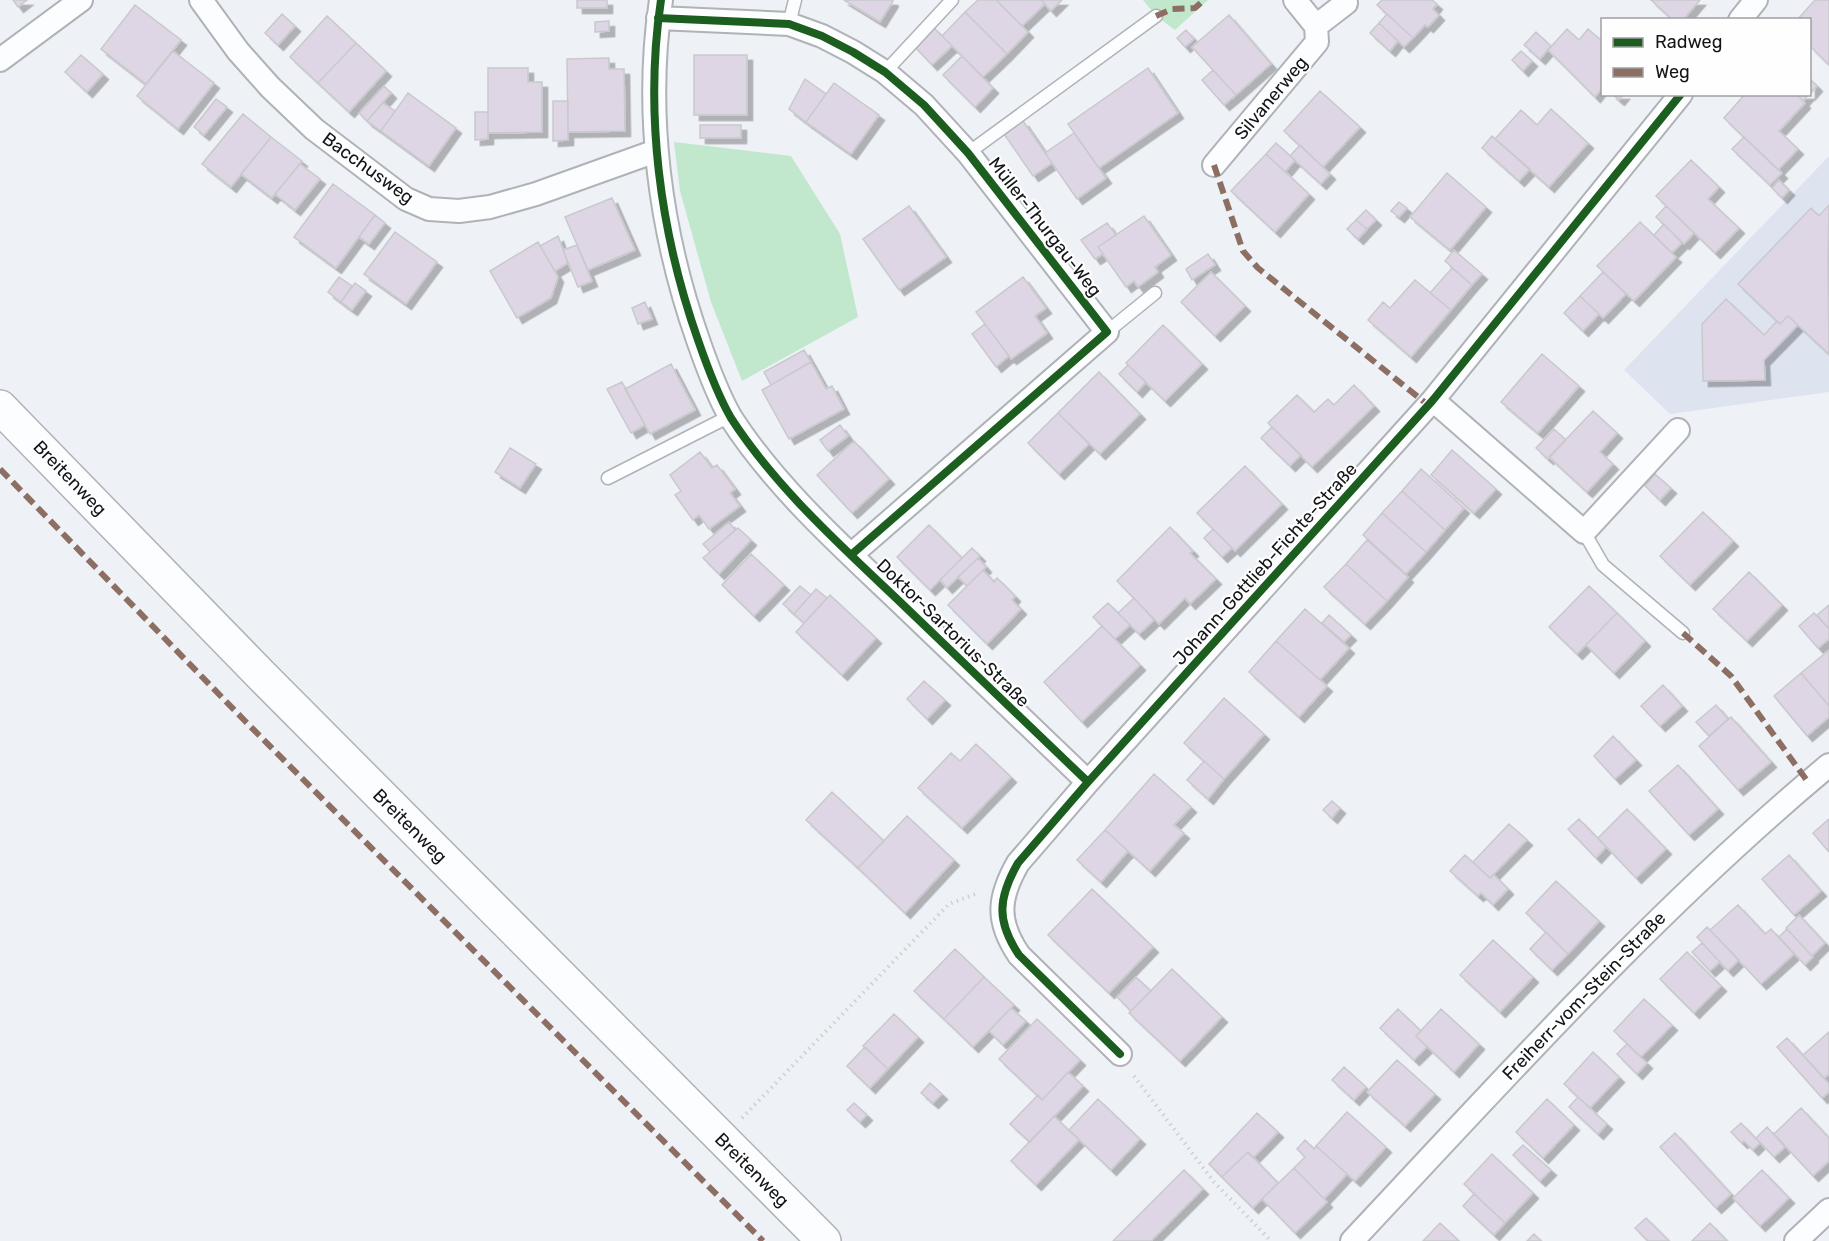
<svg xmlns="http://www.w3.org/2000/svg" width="1829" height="1241" font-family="Rubik,sans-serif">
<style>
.built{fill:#dde4ef}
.green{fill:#c1e7cd}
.building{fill:#dfd6e5;stroke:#c9c9cd;stroke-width:1.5;filter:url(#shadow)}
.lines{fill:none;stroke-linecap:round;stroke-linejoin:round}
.service-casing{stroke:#afb2b6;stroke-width:15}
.minor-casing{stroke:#afb2b6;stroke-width:26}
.secondary-casing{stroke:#afb2b6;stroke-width:36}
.path{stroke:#d0d0d2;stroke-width:4;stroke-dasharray:1.5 4.5;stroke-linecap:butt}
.service{stroke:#fcfdfe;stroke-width:12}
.minor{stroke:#fcfdfe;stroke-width:22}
.secondary{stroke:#fcfdfe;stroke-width:33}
.quiet{stroke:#8d6e63;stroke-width:6;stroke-dasharray:12 6;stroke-linecap:butt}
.cycleway-casing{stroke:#fefefe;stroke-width:11}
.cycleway{stroke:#1b5e20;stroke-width:8}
.labels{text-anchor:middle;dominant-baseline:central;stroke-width:4.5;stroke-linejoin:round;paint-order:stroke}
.street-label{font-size:18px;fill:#121417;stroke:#fefefe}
</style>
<defs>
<filter id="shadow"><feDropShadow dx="5.5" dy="5.5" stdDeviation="0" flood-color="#0004"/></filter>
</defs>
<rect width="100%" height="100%" fill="#eef1f6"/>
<path class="built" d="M1829 156V392L1670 414 1624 370Z"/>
<path class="green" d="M1143 0H1208L1175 30 1156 16Z
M674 142 791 156 840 234 858 317 742 381 711 302 680 191Z"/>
<path class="building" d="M13 0H27L18 7Z
M577 0H607V8H577Z
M844 0H892L893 1 880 22Z
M978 0H996L1028 32 1007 54 965 12Z
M996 0H1041L1045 4 1022 26Z
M1041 0H1062L1051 11Z
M1382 0H1432L1437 4 1433 9 1439 15 1428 27 1425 25 1413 38 1377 5Z
M1651 0H1700L1683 20H1673Z
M1815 0H1829V65L1810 46V20H1797Z
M135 5 181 40 146 84 101 49Z
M965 12 1007 54 983 77 942 36Z
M282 14 295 26 278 45 265 33Z
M1387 14 1413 38 1404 47 1379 23Z
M1229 15 1271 64 1236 95 1192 47Z
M327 16 356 43 318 83 290 57Z
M609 21V31L595 32V22Z
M1379 23 1398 41 1390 51 1370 33Z
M933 27 952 46 932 65 914 46Z
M1567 29 1579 40 1588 29 1602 41V88L1595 97 1548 50Z
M1186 30 1194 39 1185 47 1177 38Z
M1536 32 1551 46 1540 59 1524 45Z
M356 43 386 71 349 112 318 83Z
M173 51 214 83 178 129 137 96Z
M1521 51 1532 61 1523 71 1512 60Z
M81 55 103 74 87 92 65 72Z
M694 55H747V115H694Z
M962 56 993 88 975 107 943 75Z
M609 58V69H624L625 131 568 132 567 59Z
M488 68H528V82H542V132L488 133Z
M1148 68 1178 113 1099 168 1068 124Z
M1213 70 1236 95 1224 105 1202 80Z
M805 79 826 94 806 122 789 109Z
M1810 79 1817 86 1810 94Z
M834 83 879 115 851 154 806 122Z
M384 86 391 93 367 121 359 113Z
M1320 91 1360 127 1323 167 1284 131Z
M408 93 456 128 429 166 381 131Z
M1612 94H1624L1619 100Z
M1745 94H1796L1805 103 1779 131 1798 149 1778 170 1724 118Z
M1796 94H1809L1803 101Z
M216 99 227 107 204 135 194 127Z
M553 101H568V140L553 141Z
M383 103 395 111 381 131 367 121Z
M1551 109 1588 143 1549 187 1495 139 1521 110 1537 125Z
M475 112H488V139L475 140Z
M243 114 271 137 231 187 202 164Z
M1023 121 1052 163 1033 176 1004 134Z
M700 125H741V138H700Z
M1074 133 1106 178 1077 199 1045 153Z
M1492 136 1530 169 1519 181 1482 148Z
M271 137 302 161 272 198 241 174Z
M1744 137 1782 173 1770 185 1732 149Z
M1276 143 1295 160 1285 172 1266 154Z
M1300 145 1330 174 1321 184 1290 156Z
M1266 154 1309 194 1275 232 1231 191Z
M1691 160 1719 187 1708 199 1739 228 1715 253 1656 196Z
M300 164 320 179 295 210 275 194Z
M1447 173 1486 207 1450 250 1410 217Z
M1779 180 1789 190 1782 198 1772 188Z
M333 184 375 215 336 268 294 237Z
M612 198 635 250 588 270 565 217Z
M1399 202 1407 208 1399 217 1391 211Z
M1829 205 1828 260 1829 354 1788 316 1780 324 1738 284 1811 208 1819 216Z
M909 206 946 257 899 290 863 239Z
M1666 206 1694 233 1684 244 1656 217Z
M1366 210 1376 220 1367 229 1356 220Z
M375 215 385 223 369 244 359 237Z
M1144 216 1171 255 1155 267 1158 272 1138 287 1134 281 1126 287 1098 247Z
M1356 220 1367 229 1358 239 1347 229Z
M1640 222 1676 257 1634 301 1597 266Z
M1107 223 1116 235 1098 247 1103 254 1095 259 1081 240Z
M1664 224 1682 243 1672 253 1654 235Z
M395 232 437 262 406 304 364 274Z
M558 236 568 263 555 271 540 246Z
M538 242 558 277 551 298 517 318 490 271Z
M577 245 592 281 578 287 563 250Z
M1454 250 1482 274 1472 285 1445 261Z
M1208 254 1215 265 1192 280 1186 269Z
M1452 268 1472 285 1451 310 1430 293Z
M1211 272 1245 306 1215 336 1181 302Z
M1603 272 1626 294 1603 318 1580 296Z
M339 277 352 286 341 302 328 292Z
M1023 277 1046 308 1035 316 1047 333 1011 359 976 312Z
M1415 280 1451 310 1411 357 1368 320 1383 302 1390 308Z
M355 283 366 291 352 310 341 302Z
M1580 296 1599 314 1583 331 1564 313Z
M1726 299 1764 335 1777 321 1780 324 1788 316 1798 325 1764 360 1765 380 1703 381 1702 324Z
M645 302 652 319 638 324 632 308Z
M985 324 1009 356 996 367 972 334Z
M1163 325 1202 364 1165 401 1126 363Z
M804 350 811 362 771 385 764 372Z
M1542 354 1579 386 1538 433 1501 402Z
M811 362 826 389 832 386 844 409 789 439 762 390Z
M671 364 695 410 650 434 625 389Z
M1128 365 1146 382 1137 392 1119 374Z
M1099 372 1140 414 1100 454 1058 413Z
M622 382 645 425 631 433 607 389Z
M1354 385 1374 406 1312 467 1268 423 1297 395 1314 412 1328 399 1334 405Z
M1593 411 1617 433 1600 452 1613 464 1587 492 1549 457Z
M1058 413 1089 444 1059 474 1028 443Z
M840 425 848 436 828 451 820 440Z
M1272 427 1301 455 1290 466 1261 438Z
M1554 429 1566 440 1548 459 1536 448Z
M854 441 889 479 852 513 817 475Z
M510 448 536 464 520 488 495 472Z
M1452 450 1496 489 1474 513 1431 475Z
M700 452 712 468 717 465 735 489 730 493 740 506 709 529 699 515 693 520 675 495 681 491 670 475Z
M1245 466 1282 504 1235 551 1197 513Z
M1421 469 1464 508 1445 530 1402 491Z
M1655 474 1671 488 1660 500 1645 486Z
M1402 491 1445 530 1426 552 1382 513Z
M1703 512 1733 541 1690 585 1660 556Z
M1382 513 1426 552 1406 574 1363 535Z
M729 522 735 530 710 552 703 544Z
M929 525 962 558 930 590 897 557Z
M1170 527 1193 551 1190 553 1216 579 1190 604 1185 598 1159 624 1117 581Z
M738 528 751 540 719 574 703 558Z
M1213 529 1232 548 1222 557 1204 538Z
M1367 540 1408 577 1387 601 1346 564Z
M972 548 980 556 947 588 940 580Z
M751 554 784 585 754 616 722 585Z
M978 558 986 567 967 586 958 577Z
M1346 564 1387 601 1365 624 1324 587Z
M983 570 994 582 997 578 1015 596 1012 600 1021 609 987 644 948 605Z
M1749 572 1782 605 1747 641 1713 609Z
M800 586 811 595 794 614 783 604Z
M1589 586 1617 613 1577 654 1549 627Z
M816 589 827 598 804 623 794 614Z
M830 595 876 638 842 675 796 632Z
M1134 598 1154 620 1139 634 1118 613Z
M1108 603 1130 625 1115 639 1093 617Z
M1829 605V629L1817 615Z
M1305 609 1349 648 1320 680 1276 641Z
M1617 613 1645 641 1614 673 1586 645Z
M1814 613 1829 629V639L1818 648 1799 626Z
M1329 615 1351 635 1344 642 1322 623Z
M1102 626 1140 665 1082 722 1044 682Z
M1276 641 1327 686 1299 717 1249 672Z
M1828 651 1829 652V706L1801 673Z
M1801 673 1829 706V717L1807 736 1774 696Z
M924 681 945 700 927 719 907 699Z
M1663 685 1682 706 1660 726 1641 706Z
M1224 698 1264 734 1224 779 1184 743Z
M1716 705 1728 719 1709 736 1696 722Z
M1731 717 1771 762 1738 790 1699 746Z
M1613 736 1636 760 1615 779 1594 756Z
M976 744 1011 777 962 828 918 788 951 753 960 761Z
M1204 761 1224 779 1208 799 1187 780Z
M1678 765 1718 809 1689 835 1649 791Z
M1154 774 1191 807 1174 825 1184 833 1150 871 1105 830Z
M832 792 884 841 858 868 806 820Z
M1332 801 1340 808 1332 818 1323 810Z
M1627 809 1666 849 1636 878 1598 838Z
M907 816 954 860 905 913 858 868Z
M1579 819 1606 847 1596 858 1568 829Z
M1829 819V848L1827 850 1813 833Z
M1509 824 1527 840 1490 878 1473 862Z
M1105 830 1128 851 1101 882 1077 860Z
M1465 855 1490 878 1494 875 1508 889 1493 905 1481 893 1478 896 1450 871Z
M1789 855 1821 891 1794 915 1762 879Z
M1556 881 1599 921 1568 954 1526 913Z
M1092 889 1153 947 1109 993 1048 935Z
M1738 905 1765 934 1771 929 1794 954 1761 984 1710 930Z
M1799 915 1825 943 1812 956 1786 928Z
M1707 927 1739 960 1728 971 1697 937Z
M1787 929 1813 957 1805 965 1779 937Z
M1546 932 1568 954 1552 970 1530 949Z
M1493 940 1533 977 1500 1012 1460 975Z
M1702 943 1720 962 1710 971 1692 952Z
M955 949 984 977 944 1019 914 991Z
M1687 952 1721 986 1694 1013 1660 979Z
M1172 969 1222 1017 1180 1061 1129 1013Z
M984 977 1014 1005 973 1047 944 1019Z
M1136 977 1151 991 1131 1011 1117 997Z
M1644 999 1672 1025 1641 1057 1614 1031Z
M1011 1008 1026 1021 1003 1045 989 1031Z
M1398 1009 1421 1031 1416 1036 1427 1047 1414 1060 1380 1028Z
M1441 1009 1479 1044 1454 1072 1416 1036Z
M894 1014 918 1037 888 1069 863 1046Z
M1037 1019 1080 1060 1042 1100 999 1059Z
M1829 1032V1074L1824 1078 1803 1055Z
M1787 1038 1829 1084V1092L1822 1098 1777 1047Z
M1627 1044 1647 1063 1637 1074 1617 1054Z
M865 1047 888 1069 870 1088 847 1066Z
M1593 1052 1619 1077 1590 1108 1564 1084Z
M1397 1060 1435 1094 1405 1126 1367 1092Z
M1344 1067 1366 1087 1354 1100 1332 1080Z
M1068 1072 1083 1086 1030 1142 1010 1124 1038 1095 1042 1100Z
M930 1083 942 1094 933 1103 921 1093Z
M1578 1097 1607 1124 1598 1134 1569 1107Z
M1098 1099 1140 1139 1111 1170 1069 1130Z
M1547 1099 1574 1125 1543 1158 1516 1132Z
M854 1103 867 1115 860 1122 847 1110Z
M1801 1108 1829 1138V1161L1813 1176 1774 1134Z
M1347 1112 1386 1147 1355 1181 1316 1146Z
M1257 1113 1278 1132 1253 1158 1248 1152 1222 1177 1209 1164Z
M1054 1116 1079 1140 1036 1185 1011 1161Z
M1741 1123 1760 1143 1753 1150 1744 1141 1742 1143 1731 1132Z
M1767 1127 1785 1147 1774 1157 1756 1138Z
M1675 1133 1731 1194 1716 1208 1660 1147Z
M1305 1140 1314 1149 1316 1146 1347 1174 1324 1199 1294 1168 1305 1157 1297 1149Z
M1523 1145 1551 1170 1540 1181 1513 1155Z
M1248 1152 1278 1183 1253 1208 1222 1177Z
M1492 1154 1533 1193 1505 1223 1464 1184Z
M1294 1168 1327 1202 1295 1233 1262 1199Z
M1184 1170 1203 1189 1151 1241H1113Z
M1762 1170 1789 1198 1760 1226 1733 1198Z
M1474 1194 1505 1223 1494 1235 1463 1206Z
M1646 1218 1669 1241H1648L1635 1228Z
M1440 1223 1459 1241H1423Z
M1710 1223 1727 1241H1692Z
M1534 1234 1541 1241H1527Z"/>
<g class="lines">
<g class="service-casing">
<path id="service" d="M789 24 795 0
M885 72 952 0
M968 153 1156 16
M1107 332 1155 293
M608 478 730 416
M1584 532 1603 565 1683 633"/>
</g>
<g class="minor-casing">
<path id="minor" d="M201 0 238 51 270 87 314 129 406 199 429 209 459 211 490 207 536 194 656 151
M661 0C644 113 660 232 698 340 707 366 717 394 731 418 775 486 838 543 897 599 960 660 1024 721 1088 782
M658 18 789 24 822 36 853 52 885 72 924 105 968 153 1107 332 851 555
M1740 20 1756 0
M1316 26 1346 3 1344 0
M0 60 81 0
M1214 165 1317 42 1316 26 1295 0
M1433 400 1584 532 1678 430
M1120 1054 1019 955C996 921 998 898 1018 863L1088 782 1433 400 1681 94
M1352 1241C1506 1077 1656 909 1829 765
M1796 1241 1829 1210"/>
</g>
<g class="secondary-casing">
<path id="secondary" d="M0 407 262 676 824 1241"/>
</g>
<path class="path" d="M1134 1076 1214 1182 1271 1241
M742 1118 949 904 978 893"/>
<use href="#service" class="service"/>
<use href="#minor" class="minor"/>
<use href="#secondary" class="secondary"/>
<path class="quiet" d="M1156 16 1172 9 1195 8 1204 0
M1214 165 1243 251 1258 268 1428 405
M0 469 245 721 763 1241
M1683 633 1731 676 1808 782"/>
<g class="cycleway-casing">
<path id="cycleway" d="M661 0C644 113 660 232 698 340 707 366 717 394 731 418 775 486 838 543 897 599 960 660 1024 721 1088 782
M658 18 789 24 822 36 853 52 885 72 924 105 968 153 1107 332 851 555
M1120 1054 1019 955C996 921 998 898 1018 863L1088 782 1433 400 1681 94"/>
</g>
<use href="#cycleway" class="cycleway"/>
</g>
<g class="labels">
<g class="street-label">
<text transform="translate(1271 98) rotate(-50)">Silvanerweg</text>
<text transform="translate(368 168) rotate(36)">Bacchusweg</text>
<text transform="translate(1045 227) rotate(52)">Müller-Thurgau-Weg</text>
<text transform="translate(70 478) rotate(46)">Breitenweg</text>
<text transform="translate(1265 564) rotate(-48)">Johann-Gottlieb-Fichte-Straße</text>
<text transform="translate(953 633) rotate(44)">Doktor-Sartorius-Straße</text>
<text transform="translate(410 826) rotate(45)">Breitenweg</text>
<text transform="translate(1584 996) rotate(-46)">Freiherr-vom-Stein-Straße</text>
<text transform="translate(752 1170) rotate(45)">Breitenweg</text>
</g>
</g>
<rect x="1601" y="18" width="210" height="78" fill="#fefefe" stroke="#a0a0a2" stroke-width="1.5"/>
<rect x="1613" y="38" width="30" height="9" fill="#1b5e20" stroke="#a0a0a2" stroke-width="1.5"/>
<text x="1655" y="48" font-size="18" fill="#121417">Radweg</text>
<rect x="1613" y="68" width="30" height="9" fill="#8d6e63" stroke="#a0a0a2" stroke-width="1.5"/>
<text x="1655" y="78" font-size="18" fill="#121417">Weg</text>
</svg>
